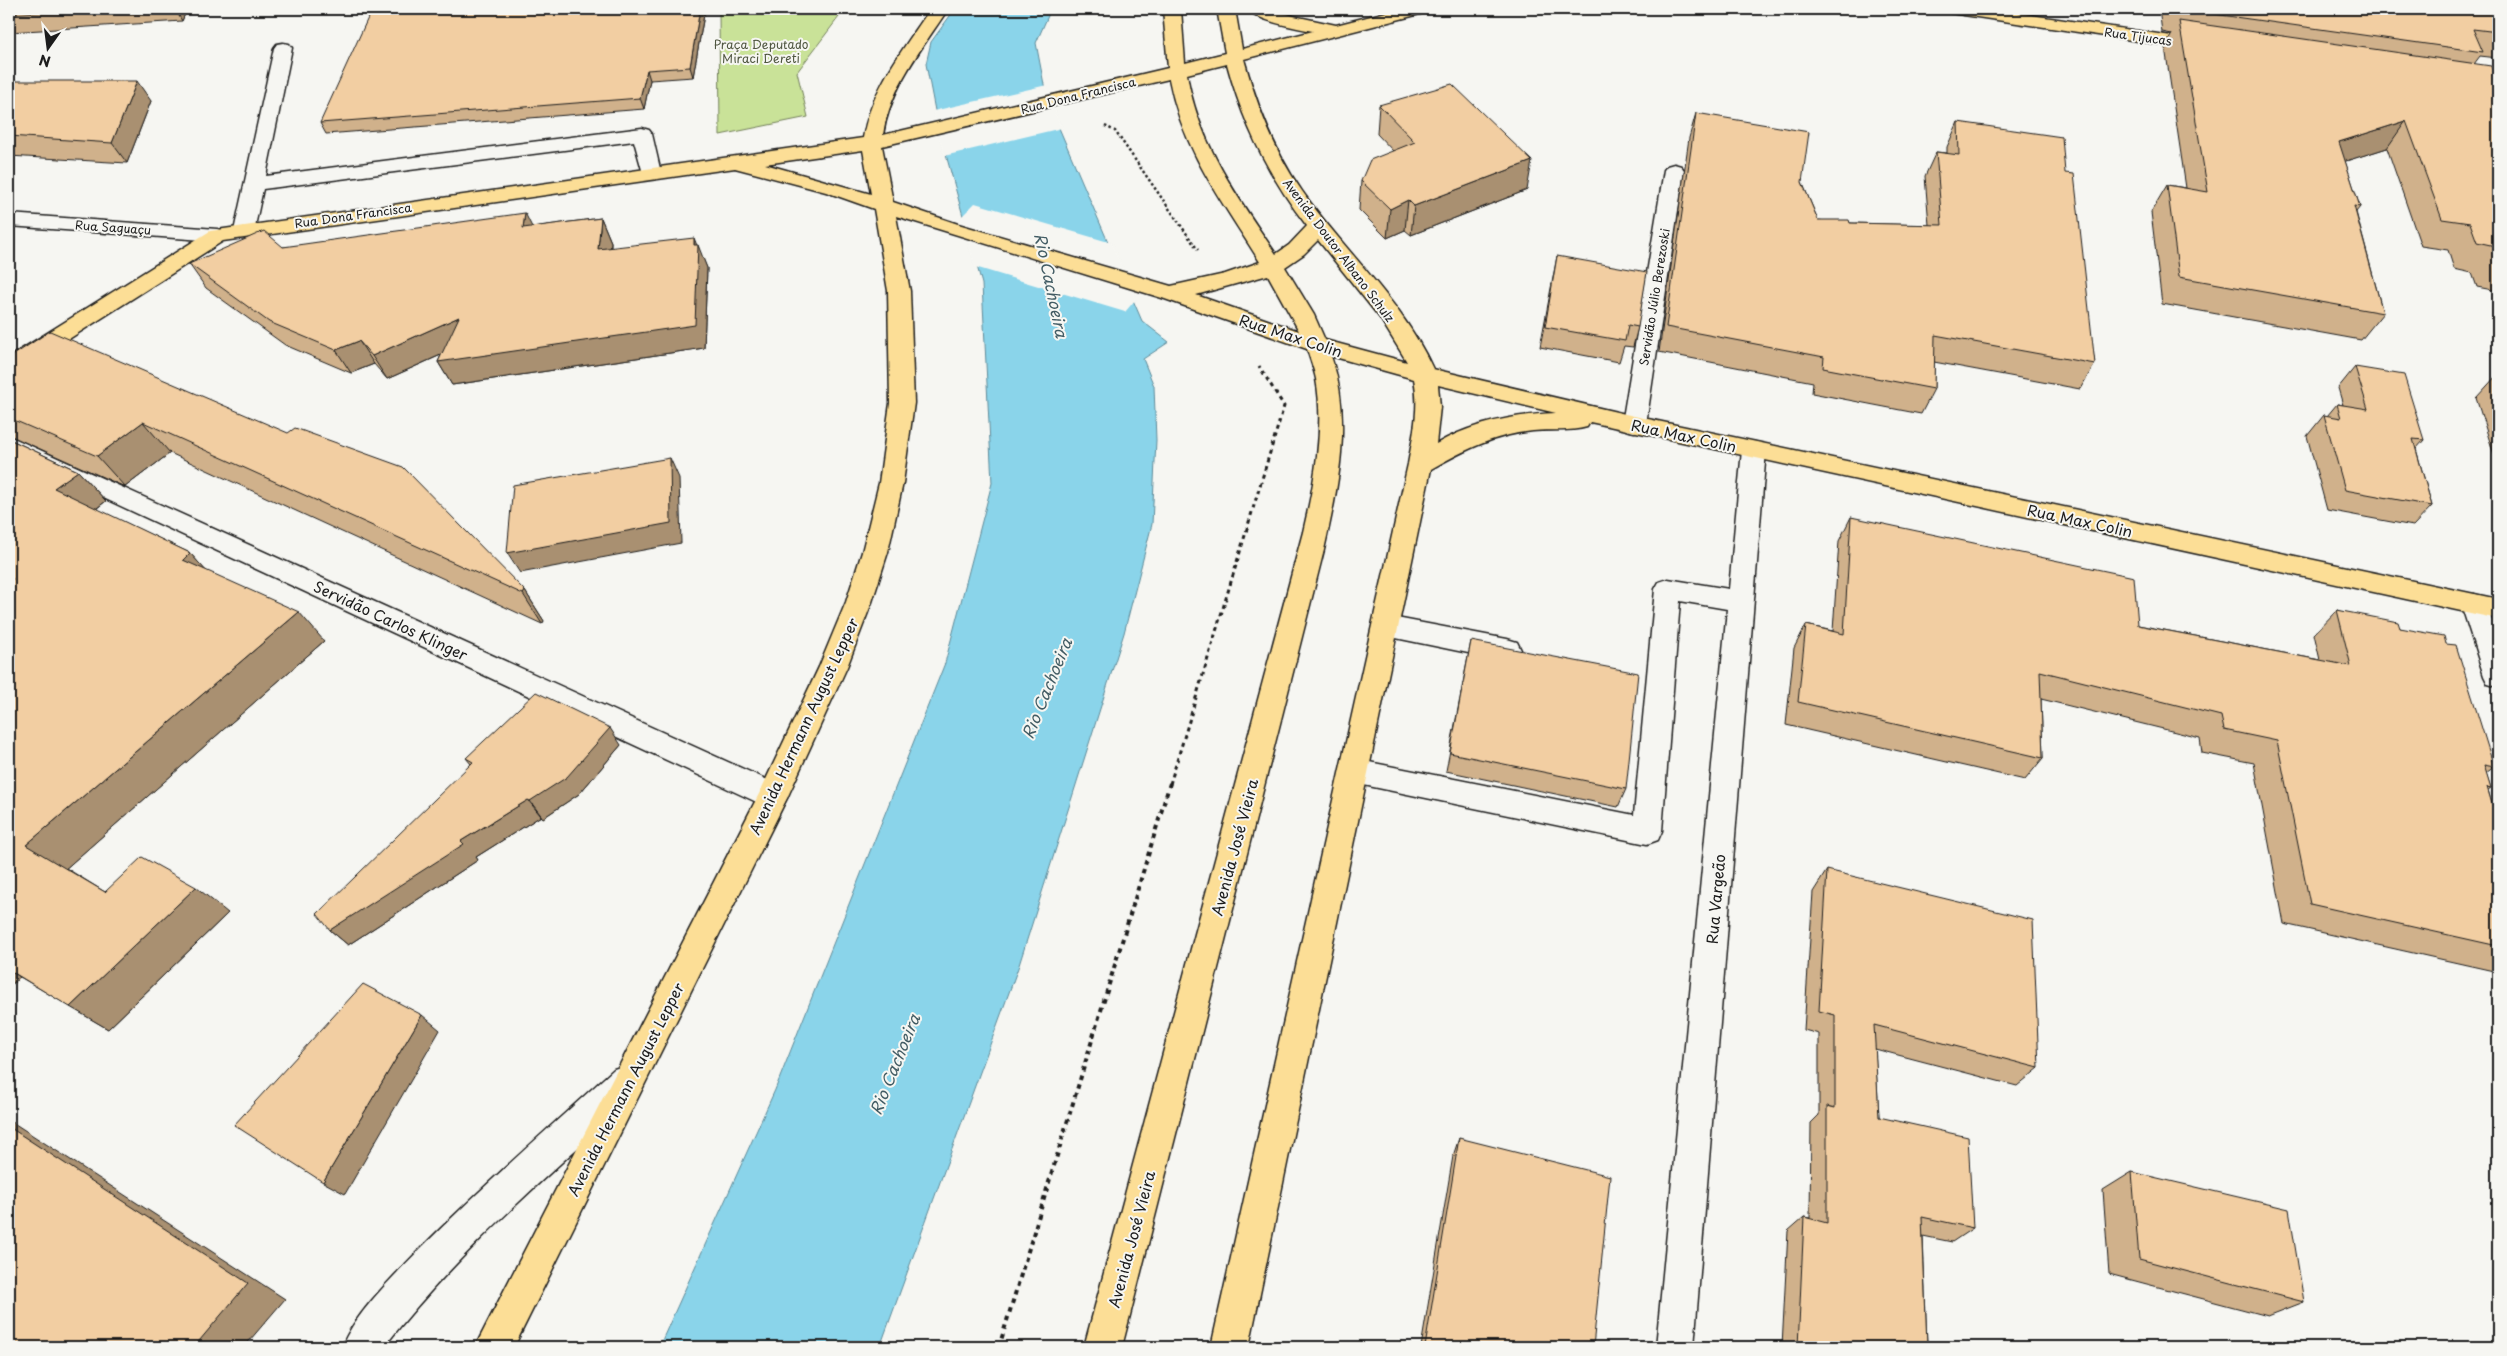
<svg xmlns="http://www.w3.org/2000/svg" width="2507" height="1356" font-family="'Playpen Sans',sans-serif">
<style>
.green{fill:#c9e298;stroke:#727f5a}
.water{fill:#8ad4ea;stroke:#5e8a98}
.pier{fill:#f6f6f2}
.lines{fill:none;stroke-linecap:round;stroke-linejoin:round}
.minor-casing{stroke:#1c1c1c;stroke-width:3}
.major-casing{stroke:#1c1c1c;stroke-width:3}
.path-far2{stroke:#1c1c1c;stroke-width:2.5;stroke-dasharray:2.5 2.5;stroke-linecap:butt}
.path-far1{stroke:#1c1c1c;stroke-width:3;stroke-dasharray:4 4;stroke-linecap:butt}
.path{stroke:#1c1c1c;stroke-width:4;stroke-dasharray:4.5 4.5;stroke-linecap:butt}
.minor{fill:#f6f6f2;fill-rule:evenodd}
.major{fill:#fcde96;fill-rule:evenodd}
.wall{fill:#d0b18b;stroke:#1c1c1c}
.shaded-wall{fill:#a99071;stroke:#1c1c1c}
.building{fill:#f2cea2;stroke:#1c1c1c}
.labels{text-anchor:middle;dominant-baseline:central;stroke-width:4;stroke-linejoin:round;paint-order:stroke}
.far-street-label{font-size:12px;fill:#1c1c1c;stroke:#f6f6f2}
.far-park-label{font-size:12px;fill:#505741;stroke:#f6f6f2}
.street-label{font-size:15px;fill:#1c1c1c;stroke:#f6f6f2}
.water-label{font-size:16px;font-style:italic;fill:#425c64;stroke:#f6f6f2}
</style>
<rect width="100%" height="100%" fill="#f6f6f2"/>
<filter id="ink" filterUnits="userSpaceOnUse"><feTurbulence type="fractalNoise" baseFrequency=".02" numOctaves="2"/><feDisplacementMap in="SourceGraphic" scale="10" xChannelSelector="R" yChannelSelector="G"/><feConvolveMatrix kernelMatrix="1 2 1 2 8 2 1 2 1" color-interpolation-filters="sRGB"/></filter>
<g filter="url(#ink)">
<path class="green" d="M719 9H845L797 72 808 117 720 135Z"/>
<path class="water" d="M955 9H1051L1036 43 1047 100 1142 321 1169 342 1143 359 1154 386 1156 440 1152 524 1124 633 1019 965 880 1347H659L775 1090 945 663 992 483 982 284 938 126 926 64 931 42Z"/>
<path class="pier" d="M1047 85 1050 99 1062 128 944 156 933 111Z
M975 203 1112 243 1136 299 1125 312 975 267 961 217Z"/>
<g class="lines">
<g class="minor-casing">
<path id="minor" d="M283 43 289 44 292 48 266 176 642 128 649 130 652 134 661 173 658 177H644L634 141 263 189 254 231 251 235 244 237 237 235 234 231 274 48 277 44Z
M1674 164 1681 166 1684 170 1646 424 1642 430 1634 432 1626 430 1622 424 1664 170 1667 166Z
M9 214 217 229 224 231 227 235 224 239 217 241 9 226Z
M9 436 783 787 788 796 783 805 773 808 763 805 9 454Z
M1754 442 1763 444 1766 450 1694 1347H1656L1727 609 1680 601 1662 831 1658 840 1647 844 1354 783 1344 780 1340 771 1344 762 1354 759 1634 815 1655 589 1659 582 1668 579 1729 589 1742 450 1745 444Z
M2474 594 2483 597 2498 636V687L2488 684 2484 676 2461 604 2465 597Z
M1386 616 1507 639 1517 642 1521 650 1517 658 1507 661 1386 636 1377 633 1373 626 1377 619Z
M626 1065 638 1069 643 1081 638 1093C550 1174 457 1252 384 1347H342C354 1314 397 1273 422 1247 484 1185 549 1128 614 1069Z"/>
</g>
<g class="major-casing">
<path id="major" d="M930 9H948C922 49 890 87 883 135L1168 68 1163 9H1181L1185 63 1225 53 1217 9H1235L1242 49 1313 31C1298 28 1256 21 1248 9H1271L1294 16 1336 25 1398 9H1427L1424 13 1244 59C1257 106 1274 151 1302 191 1344 251 1402 301 1433 369L1634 416 2498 599V619L1590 422 1587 427C1570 432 1551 429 1533 431 1494 435 1465 450 1431 469L1249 1347H1211L1408 464C1413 436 1420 407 1414 379L1331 356C1353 419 1338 487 1324 550L1122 1347H1084L1303 532C1314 485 1325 427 1316 379 1314 369 1310 359 1307 349L1162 298 896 216 910 291 914 403 903 483 888 552 872 602 847 667 788 796 514 1347H475L761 790 819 667 846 602 862 552 879 483 890 403 888 291 874 209 826 192 735 168 223 241 17 372 9 375V357L210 231 863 138C871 89 903 50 930 9ZM1227 64C1243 124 1269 177 1307 226L1289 245 1276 254C1238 198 1198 143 1187 74ZM1169 79C1183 151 1222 201 1260 262L1225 274 1171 286 958 224 893 202 882 146ZM863 150 871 194 765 164ZM1318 240 1380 318 1407 362 1325 340 1314 315 1285 267 1304 254ZM1268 275 1299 331 1196 295ZM1438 385 1556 413C1514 415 1472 423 1436 444L1440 407Z
M1948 9H1991L2205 41 2211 42 2214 46 2211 50 2205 51 1957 14 1951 13Z"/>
</g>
<path class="path-far2" d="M1105 126 1115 131 1198 250"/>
<path class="path-far1" d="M1170 784 1284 406 1259 366"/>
<path class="path" d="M999 1347 1170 783"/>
<use href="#minor" class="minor"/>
<use href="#major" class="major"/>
</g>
<path class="wall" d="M9 9H187L182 21 9 32Z
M705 9 693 77 650 80 644 109 326 134 320 123Z
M2159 9H2498V58L2480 56 2474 64 2498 83V291L2477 287 2472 273 2454 269 2448 250 2421 246 2387 148 2345 161 2360 207 2356 212 2383 313 2361 340 2162 304 2151 212 2167 185 2186 188 2165 47 2172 34 2162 32Z
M9 81 151 101 127 163 9 156Z
M1379 105 1527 190 1411 235 1405 230 1387 238 1359 210 1361 181 1393 151 1377 134Z
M1696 113 1802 182 1818 220 1850 223 1929 225 1925 176 1936 152 1947 153V147L1958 122 2065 173 2095 364 2080 389 1934 362V389L1921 414 1812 393 1813 382 1659 352 1689 138Z
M601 218 611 242V248L697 245 707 268 704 348 452 385 438 362 441 355 387 379 374 364 351 373 285 345 206 288 189 264 283 247 532 227Z
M1557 256 1638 327 1633 347 1624 346 1619 362 1540 347Z
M9 358 525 591 544 621 542 624 170 453 125 487 9 435Z
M2355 367 2424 440 2416 449 2432 506 2413 526 2327 510 2307 436 2324 415 2327 416 2337 404 2343 405 2338 388Z
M2498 374V467L2476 398Z
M9 439 78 471 106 501 96 509 190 553 205 570 324 641 66 868 105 892 228 913 108 1029 20 977 9 987Z
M1851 517 2138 625 2320 660 2314 634 2337 610 2400 628 2446 644 2494 767 2486 773 2491 788 2488 790 2498 824V972L2284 924 2254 763 2202 753 2200 738 2041 699 2043 758 2025 780 1786 725 1794 648 1806 625 1833 631 1839 541Z
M1471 641 1626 789 1618 807 1446 771Z
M621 745 579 794 543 818 541 816 476 857 478 860 348 945 330 930 471 764 466 758Z
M1827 870 2039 1068 2017 1086 1875 1049 1879 1117 1973 1228 1952 1242 1923 1236 1927 1345 1923 1347H1782L1788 1231 1804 1217 1810 1218 1811 1123 1819 1115V1034L1804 1030 1813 892Z
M1459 1138 1593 1347H1421L1453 1156Z
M2132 1172 2304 1302 2268 1316 2109 1274 2103 1190Z"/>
<path class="shaded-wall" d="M175 9H187L182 21Z
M700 9H705L693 77 690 67Z
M647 70 650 80 644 109 640 98Z
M137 81 151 101 127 163 112 143Z
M2406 121 2387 148 2321 169 2339 142Z
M1532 161 1527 190 1411 235 1414 206Z
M1408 200 1405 230 1387 238 1390 209Z
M525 213 537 237 523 228Z
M601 218 611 242 609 273 598 249Z
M694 238 698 248V245L707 268 704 348 452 385 438 362 694 245Z
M459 317 472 341 387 379 372 356Z
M359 341 374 364 351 373 336 350Z
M143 422 170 453 125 487 97 456Z
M670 458 679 478 681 543 520 573 507 553Z
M78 471 106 501 84 518 54 488Z
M190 553 217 583 183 560Z
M525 591 544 621 542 624 523 594Z
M299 612 324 641 63 871 26 845Z
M610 728 621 745 579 794 543 818 530 801Z
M528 800 541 816 476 857 478 860 348 945 330 930 461 841Z
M196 887 228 913 108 1029 70 1007Z
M9 970 20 977 9 987Z
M422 1015 440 1030 345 1194 323 1182Z
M9 1120 285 1299 244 1347H194L9 1127Z"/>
<path class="building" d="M9 9H89L9 14Z
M372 9H700L690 67 647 70 640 98 320 123Z
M2178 9H2498V32L2473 29 2483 52Z
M2179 21 2491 66 2498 83V255L2495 246 2477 242 2470 223 2442 219 2406 121 2339 142 2360 207 2354 206 2383 313 2179 277 2167 185 2208 192Z
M9 81H137L112 143 9 136Z
M1452 84 1532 161 1414 206 1408 200 1390 209 1361 181 1370 160 1415 142 1379 105Z
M1696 113 1809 132 1802 182 1818 220H1849L1850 223 1942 225 1936 152 1959 155 1958 122 2062 137 2065 173 2074 174 2095 364 1935 335 1934 389 1823 368 1824 357 1666 327Z
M525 213 523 228 601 218 598 249 694 238V245H698L695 325 438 362 459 317 372 356 359 341 336 350 269 322 189 264 264 231 283 247Z
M1557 256 1647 272 1638 327 1628 325 1625 341 1545 327Z
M50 331 288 433 295 428 403 467 525 591 523 594 143 422 97 456 9 418V358Z
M2355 367 2404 375 2424 440 2413 439 2432 506 2345 490 2324 415 2341 418 2337 404 2368 409Z
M9 439 78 471 54 488 190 553 183 560 299 612 26 845 105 892 142 857 196 887 70 1007 9 970V582L13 579 9 576Z
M670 458 671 523 507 553 513 485Z
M1851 517 2134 577 2138 625 2351 666 2337 610 2398 622 2400 628 2444 636 2446 644 2456 645 2494 767 2484 765 2491 788 2487 787 2498 824V946L2310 904 2277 741 2224 730 2221 716 2040 671 2043 758 1798 702 1806 625 1844 634Z
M1471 641 1638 673 1626 789 1450 753Z
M536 692 610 728 567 777 530 801 528 800 461 841 464 844 330 930 317 914 473 762 466 758Z
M1827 870 2033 920 2039 1068 1874 1025 1879 1117 1968 1137 1973 1228 1922 1217 1927 1345 1923 1344V1347H1798L1804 1217 1827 1223V1106L1835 1108V1015L1819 1011Z
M363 984 422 1015 323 1182 234 1125Z
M9 1127 248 1283 194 1347H9Z
M1459 1138 1610 1176 1593 1347H1425Z
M2132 1172 2289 1209 2304 1302 2139 1259Z"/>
</g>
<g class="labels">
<g class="far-street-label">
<text transform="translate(2138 36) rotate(8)">Rua Tijucas</text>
<text transform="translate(1078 95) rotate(-14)">Rua Dona Francisca</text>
<text transform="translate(353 215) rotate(-8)">Rua Dona Francisca</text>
<text transform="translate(113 227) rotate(4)">Rua Saguaçu</text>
<text transform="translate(1339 250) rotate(53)">Avenida Doutor Albano Schulz</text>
<text transform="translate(1654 297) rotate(-81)">Servidão Júlio Berezoski</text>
</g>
<g class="far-park-label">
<text x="761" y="44">Praça Deputado<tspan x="761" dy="14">Miraci Dereti</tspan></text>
</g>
<g class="street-label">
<text transform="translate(1291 335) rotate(18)">Rua Max Colin</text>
<text transform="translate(1684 435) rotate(12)">Rua Max Colin</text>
<text transform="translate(2080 520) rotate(12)">Rua Max Colin</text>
<text transform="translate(391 620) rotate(25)">Servidão Carlos Klinger</text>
<text transform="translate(803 726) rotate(-65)">Avenida Hermann August Lepper</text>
<text transform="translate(1234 847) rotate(-75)">Avenida José Vieira</text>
<text transform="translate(1715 899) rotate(-85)">Rua Vargeão</text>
<text transform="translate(625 1089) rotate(-63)">Avenida Hermann August Lepper</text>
<text transform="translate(1131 1239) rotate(-75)">Avenida José Vieira</text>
</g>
<g class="water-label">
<text transform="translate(1052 285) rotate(78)">Rio Cachoeira</text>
<text transform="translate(1046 688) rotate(-68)">Rio Cachoeira</text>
<text transform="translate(894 1064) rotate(-68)">Rio Cachoeira</text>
</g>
</g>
<rect width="2507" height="1356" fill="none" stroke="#f6f6f2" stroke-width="30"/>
<rect x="15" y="15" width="2477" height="1326" fill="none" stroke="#1c1c1c" stroke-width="2" filter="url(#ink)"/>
<g transform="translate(48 48) rotate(194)" stroke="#f6f6f2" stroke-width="4" paint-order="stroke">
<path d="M0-4L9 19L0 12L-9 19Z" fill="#1c1c1c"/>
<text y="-8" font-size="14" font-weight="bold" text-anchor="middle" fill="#1c1c1c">N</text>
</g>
</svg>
